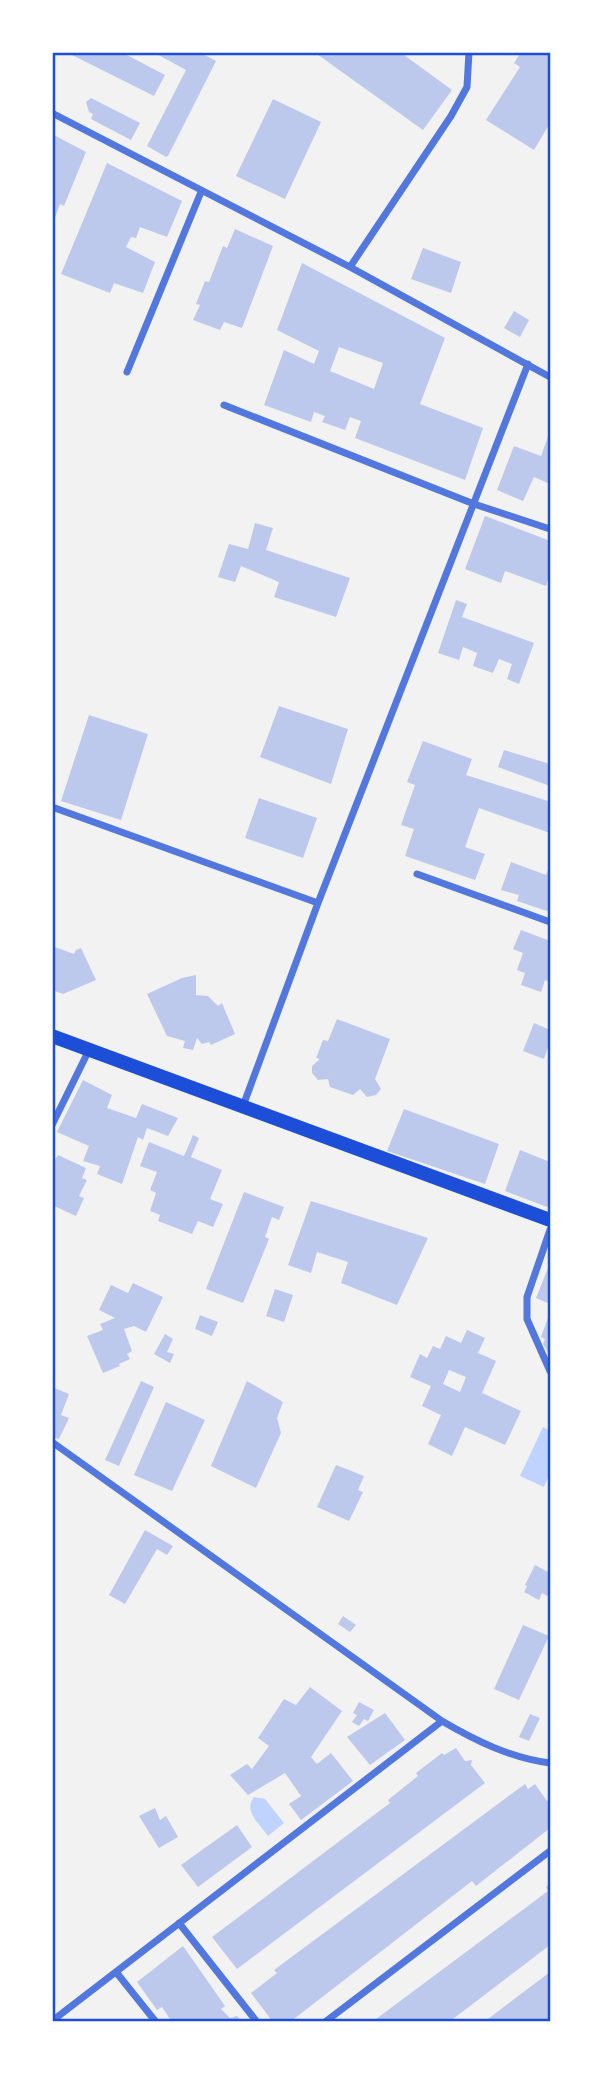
<svg xmlns="http://www.w3.org/2000/svg" width="603" height="2074" font-family="Karla,sans-serif">
<style>
.water{fill:#bfd3fe}
.building{fill:#bdc9ec;fill-rule:evenodd}
.lines{fill:none;stroke-linecap:round;stroke-linejoin:round}
.minor{stroke:#5277de;stroke-width:7}
.secondary{stroke:#1d4ed8;stroke-width:14}
.neatline{fill:none;stroke:#1d4ed8;stroke-width:2.5}
</style>
<rect width="100%" height="100%" fill="#f2f2f2"/>
<path class="water" d="M543 1427 550 1431V1473L544 1487 520 1476Z
M254 1797 265 1799 284 1823 268 1836C259 1823 243 1811 254 1797Z"/>
<path class="building" d="M66 52H121L165 75 154 96Z
M153 52H199L216 61 168 156 166 157 147 146 186 70Z
M314 52H400L452 90 423 130Z
M521 52H550V123L534 150 486 120 520 67 514 63Z
M91 98 140 123 131 140 91 119 93 114 89 112 86 102Z
M273 99 321 122 285 199 236 176Z
M52 134 86 152 64 206 60 204 53 223Z
M107 163 182 201 167 237 140 227 136 238 131 237 126 247 155 262 143 293 114 283 110 293 61 274Z
M235 229 273 246 242 328 224 322 220 330 193 320 200 305 196 304 205 281 209 282 223 246 227 248Z
M423 248 461 262 451 293 411 279Z
M302 263 445 338 420 404 483 428 465 480 355 438 361 421 350 417 345 430 322 422 325 416 314 412 311 422 264 405 284 350 314 364 319 351 277 330ZM339 347 383 363 374 389 330 371Z
M514 311 529 320 520 337 504 328Z
M550 431V484L534 477 523 501 497 490 514 446 541 456Z
M485 516 550 541V573L546 586 505 571 501 583 465 569Z
M255 523 273 528 266 550 350 578 336 617 274 597 279 582 241 566 235 582 218 577 229 544 248 549Z
M456 600 467 604 462 617 534 643 519 684 507 679 512 664 499 659 493 673 473 666 477 653 463 647 459 660 438 653Z
M279 706 348 729 331 784 260 757Z
M89 715 148 734 121 820 61 801Z
M423 741 472 759 466 775 548 801 550 794V833L479 808 465 847 485 854 475 880 405 856 414 829 401 825 415 785 407 782Z
M504 750 550 764V786L498 767Z
M259 798 317 818 303 858 245 838Z
M511 862 546 875 550 865V912L517 901 519 895 501 890Z
M521 930 550 941V982L545 980 541 992 521 985 525 973 517 970 523 953 513 949Z
M52 946 74 954 76 950 81 948 96 980 63 994 52 990Z
M196 975V995L208 996 218 1006 222 1003 235 1034 211 1045 209 1042 202 1044 197 1038 193 1050 183 1048 185 1041 167 1036 147 994 182 978Z
M337 1019 390 1039 375 1079 381 1089 376 1095 367 1097 360 1089 353 1095 330 1087 328 1079 318 1080 312 1073V1066L320 1059 316 1058 323 1040 328 1041Z
M534 1023 550 1030V1041L544 1059 523 1051Z
M83 1080 112 1095 107 1108 136 1118 142 1104 178 1118 168 1136 147 1128 143 1140 138 1137 122 1184 97 1174 100 1166 83 1161 89 1146 57 1132Z
M404 1109 499 1144 485 1184 387 1151Z
M193 1135 199 1138 191 1157 222 1170 210 1199 223 1204 213 1227 198 1221 192 1234 158 1221 160 1215 150 1211 156 1193 150 1190 157 1172 140 1166 149 1142 184 1156Z
M520 1150 550 1162V1208L505 1191Z
M58 1155 86 1168 82 1178 87 1180 79 1196 84 1198 76 1216 52 1205V1165Z
M244 1192 284 1207 279 1220 272 1217 265 1237 269 1239 243 1303 206 1289Z
M311 1201 428 1238 397 1305 341 1283 348 1262 317 1252 311 1273 288 1265Z
M550 1263V1304L536 1298Z
M133 1283 163 1297 146 1332 134 1326 124 1329 132 1351 127 1354 130 1359 119 1364 120 1366 103 1373 87 1336 103 1330 100 1324 115 1318 99 1310 111 1285 128 1293Z
M275 1289 293 1295 284 1322 266 1316Z
M550 1312V1356L543 1344 545 1339 541 1337Z
M200 1315 218 1322 212 1336 195 1329Z
M467 1330 485 1338 478 1353 496 1361 482 1393 521 1411 505 1445 465 1427 452 1456 428 1444 441 1415 422 1406 431 1386 410 1377 420 1354 427 1358 433 1346 440 1349 446 1336 461 1343ZM449 1370 466 1377 460 1392 443 1384Z
M165 1334 173 1339 167 1352 174 1354 170 1363 154 1354Z
M141 1381 154 1387 119 1466 105 1460Z
M247 1381 283 1402 277 1418 281 1433 256 1488 211 1466Z
M52 1387 69 1394 61 1415 69 1418 59 1439 52 1437Z
M166 1402 205 1420 172 1491 134 1475Z
M336 1465 364 1476 358 1490 363 1492 349 1521 317 1507Z
M145 1530 173 1546 167 1555 157 1549 125 1604 109 1595Z
M535 1565 550 1573V1593L549 1597 542 1593 539 1600 524 1592 527 1586 525 1585Z
M343 1616 356 1625 350 1632 338 1624Z
M523 1625 549 1636 519 1700 494 1689Z
M310 1687 342 1711 311 1757 317 1764 331 1753 353 1781 301 1820 289 1804 301 1796 285 1773 248 1795 230 1775 247 1764 252 1769 269 1746 258 1738 284 1699 296 1705Z
M359 1702 374 1710 368 1721 364 1719 359 1726 352 1722 357 1715 353 1713Z
M385 1713 405 1740 370 1765 347 1737Z
M530 1714 540 1718 529 1741 519 1737Z
M456 1748 465 1761 472 1760 471 1765 485 1783 237 1969 212 1937 390 1803 388 1800 418 1776 416 1773 442 1753 444 1755Z
M525 1784 528 1789 535 1784 547 1801 550 1799V1828L476 1886 472 1881 290 2022H273L251 1993 277 1973 274 1970Z
M155 1808 160 1820 166 1816 178 1837 159 1848 139 1816Z
M237 1825 252 1847 198 1887 181 1865Z
M550 1883V1945L449 2022H372L548 1891 546 1887Z
M183 1946 225 2006 221 2009 230 2018 237 2016 242 2022H172L162 2007 157 2010 137 1982Z
M550 1972V2022H484Z"/>
<g class="lines">
<path class="minor" d="M52 113 350 267 550 377
M350 267 451 116 467 87 469 52
M127 372 201 192
M224 405 474 504 550 529
M52 807 318 903
M417 874 550 922
M243 1106 318 903 528 364
M52 1125 89 1050
M550 1230 527 1297V1319L550 1371
M52 1442 442 1721C476 1741 511 1758 550 1763
M179 1923 257 2022
M116 1972 156 2022
M52 2021 442 1721
M325 2022 550 1851"/>
<path class="secondary" d="M52 1036 550 1220"/>
</g>
<rect width="603" height="2074" fill="none" stroke="#ffffff" stroke-width="108"/>
<rect x="54" y="54" width="495" height="1966" class="neatline"/>
</svg>
